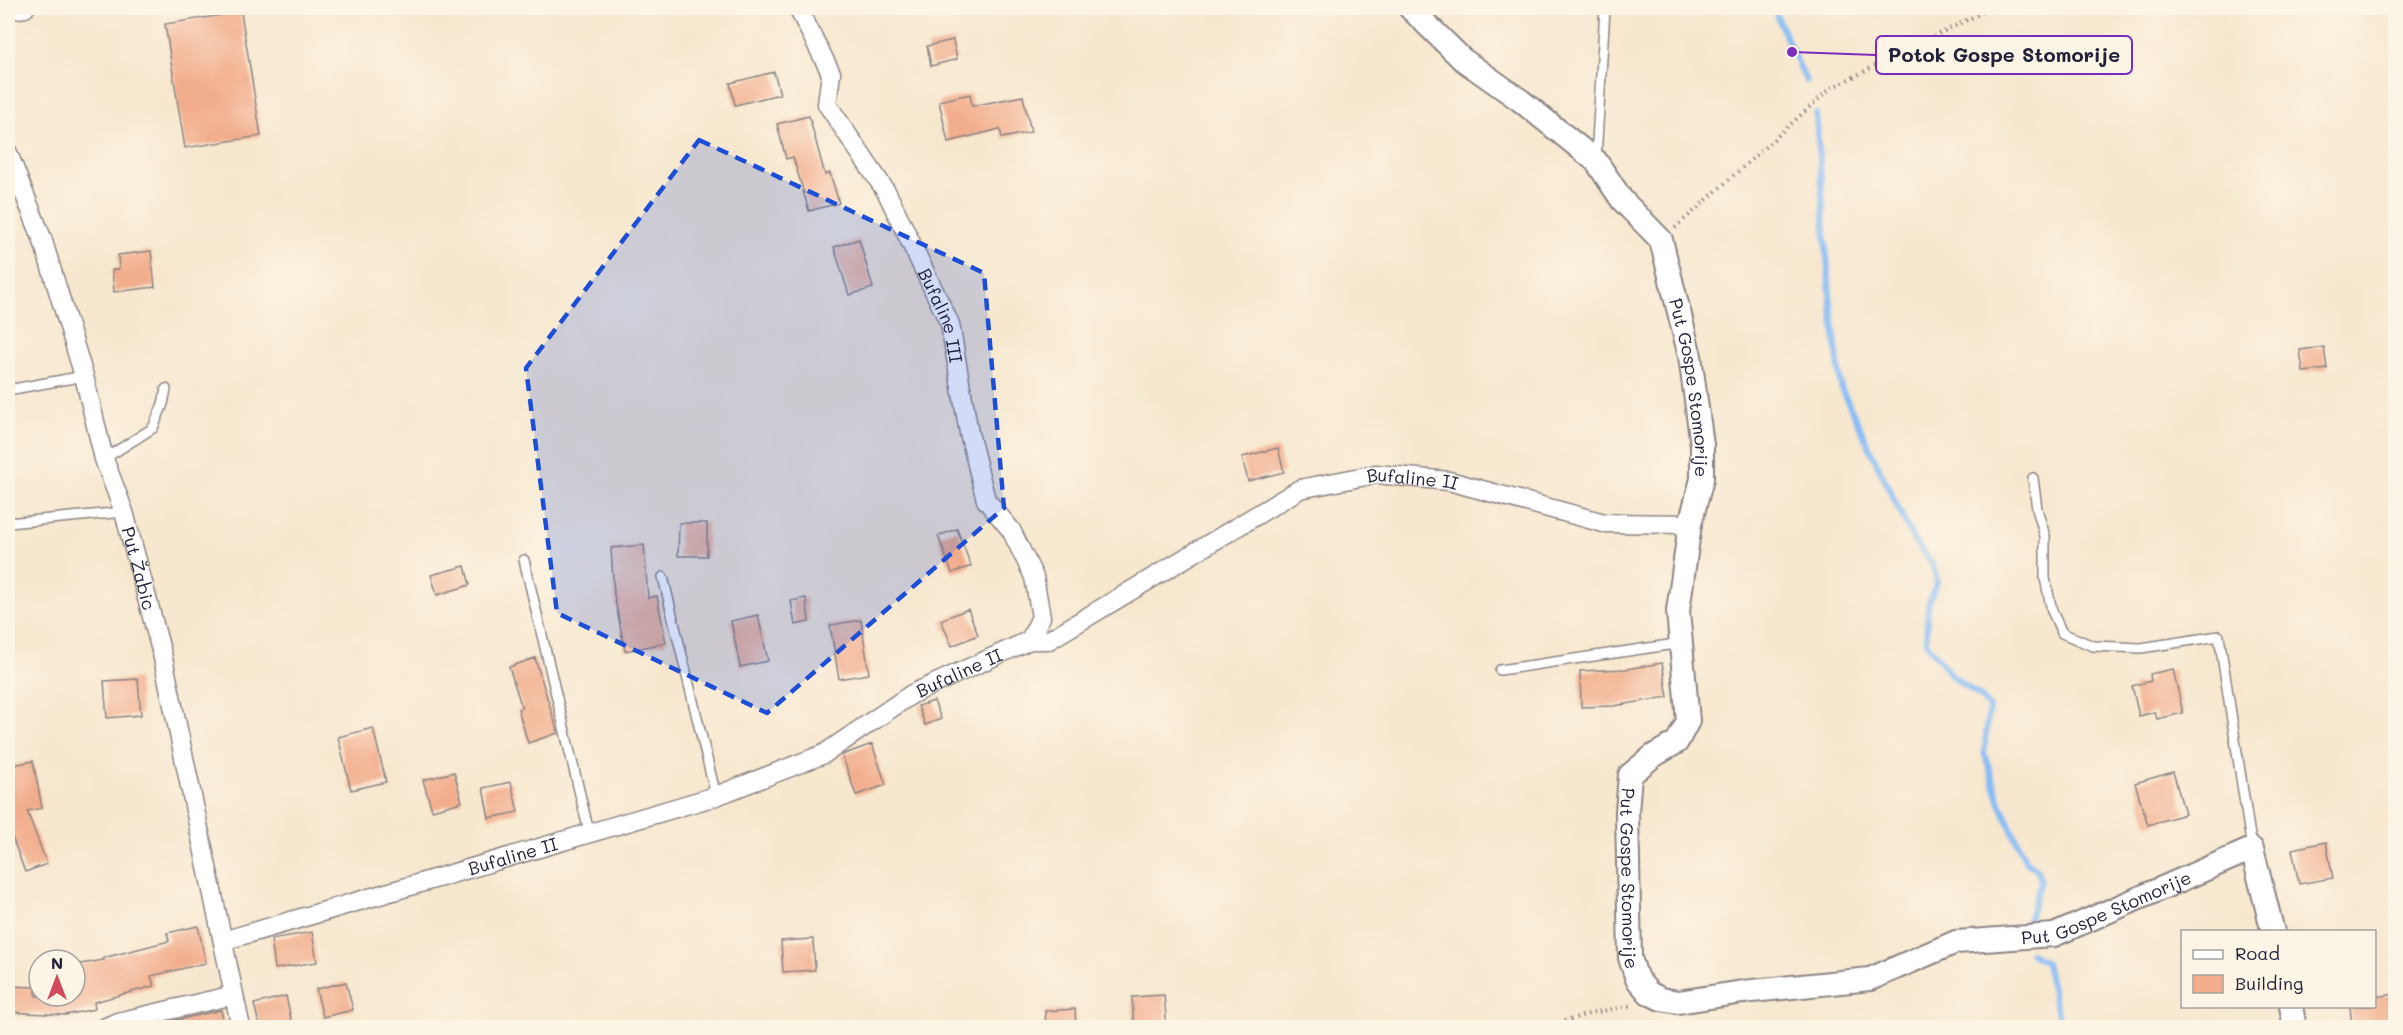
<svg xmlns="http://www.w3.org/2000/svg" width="2403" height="1035" font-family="Mali,sans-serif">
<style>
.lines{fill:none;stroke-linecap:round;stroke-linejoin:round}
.stream{stroke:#87bcf5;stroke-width:6}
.building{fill:#f2ad8c}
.service-casing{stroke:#8c8484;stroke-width:12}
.minor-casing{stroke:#8c8484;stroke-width:21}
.tertiary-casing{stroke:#8c8484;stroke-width:26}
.path{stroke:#8c8484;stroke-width:4;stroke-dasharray:1.5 4.5;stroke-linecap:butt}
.service{stroke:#fff;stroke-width:9}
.minor{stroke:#fff;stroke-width:18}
.tertiary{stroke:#fff;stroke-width:22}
.marked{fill:#1d4ed8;fill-opacity:0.2;stroke:#1d4ed8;stroke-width:4.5;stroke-dasharray:12 8;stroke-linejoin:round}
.labels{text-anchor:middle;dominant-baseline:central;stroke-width:4.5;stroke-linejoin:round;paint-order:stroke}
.street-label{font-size:18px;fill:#22223b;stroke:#fcf5e5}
.leader{fill:none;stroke:#7b2cbf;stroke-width:2}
.callout-dot{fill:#7b2cbf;stroke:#fcf5e5;stroke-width:2}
.callout{fill:#fcf5e5;stroke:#7b2cbf;stroke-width:2}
.callout-label{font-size:20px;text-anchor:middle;font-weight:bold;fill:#22223b}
</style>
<rect width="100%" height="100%" fill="#fcf5e5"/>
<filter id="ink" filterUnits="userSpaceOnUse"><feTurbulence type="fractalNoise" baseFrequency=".0167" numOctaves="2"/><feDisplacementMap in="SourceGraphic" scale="12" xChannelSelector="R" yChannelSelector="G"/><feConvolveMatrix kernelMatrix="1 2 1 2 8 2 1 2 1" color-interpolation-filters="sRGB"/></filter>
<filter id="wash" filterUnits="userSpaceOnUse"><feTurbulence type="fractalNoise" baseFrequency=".008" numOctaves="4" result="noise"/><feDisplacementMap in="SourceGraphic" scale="24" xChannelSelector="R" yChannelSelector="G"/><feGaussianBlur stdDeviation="1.35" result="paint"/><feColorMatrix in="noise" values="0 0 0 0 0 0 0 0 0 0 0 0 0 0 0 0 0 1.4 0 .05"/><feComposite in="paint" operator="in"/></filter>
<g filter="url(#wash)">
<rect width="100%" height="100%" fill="#f7e7ce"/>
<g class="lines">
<path class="stream" d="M1773 8 1806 81
M1816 114 1830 294 1841 388 1914 541 1932 563 1937 581 1928 605 1926 642 1952 676 1981 697 1989 708 1984 752 2000 803 2026 862 2037 869 2041 881 2027 924
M2030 953 2046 963 2061 1028"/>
</g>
<g id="blocks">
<path class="building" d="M241 12 261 136 185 148 165 24Z
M953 40 957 59 931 66 927 46Z
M774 72 780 94 735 105 730 83Z
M970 94 972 106 1023 96 1031 132 1002 138 1000 129 948 142 939 101Z
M809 116 825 175 830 173 839 203 809 211 793 157 786 159 777 124Z
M859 239 873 288 849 295 834 247Z
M151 251 155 287 114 292 112 270 119 269 118 255Z
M2324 347 2327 369 2303 372 2300 350Z
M1278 448 1284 472 1248 481 1242 457Z
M679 523H707V556H678Z
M957 529 971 566 952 573 938 536Z
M644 545 648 598 657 596 666 643 625 651 614 595 611 548Z
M465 566 470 585 437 595 431 575Z
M806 598 809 622 795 625 791 601Z
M968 609 978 635 952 646 941 620Z
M758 615 768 661 740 667 731 621Z
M861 620 869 674 839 679 830 625Z
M535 658 558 733 528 743 518 709 522 708 509 667Z
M1662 663 1668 697 1614 706 1581 707 1580 671 1626 669Z
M2173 669 2183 713 2157 719 2155 712 2139 716 2132 686 2151 681 2150 674Z
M138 679 141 715 107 718 104 681Z
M934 701 941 719 925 725 918 706Z
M373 728 386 782 351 790 338 737Z
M872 744 886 785 856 795 842 755Z
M33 761 42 808 27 811 47 864 25 872 8 826V766Z
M454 772 462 802 432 810 423 780Z
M2173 772 2185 814 2148 825 2135 783Z
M511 782 518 812 489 818 483 788Z
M2326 842 2333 878 2299 884 2292 849Z
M198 926 206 963 151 976 154 986 94 1002 95 1009 65 1015 8 1012V986L36 987V996H75V965L104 960 103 958 169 941 167 933Z
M312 932 317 962 275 969 271 939Z
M813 939 815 970 783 972 781 941Z
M346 982 353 1010 323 1017 316 989Z
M2396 994V1023L2352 1028 2350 1006H2374V997Z
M1164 995 1167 1028H1134L1132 997Z
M286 996 293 1028H260L254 1004Z
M1075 1009 1076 1028H1046L1045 1011Z
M221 1010 225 1028H160V1024Z"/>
</g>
</g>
<g filter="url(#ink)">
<use href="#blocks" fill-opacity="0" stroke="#8c8484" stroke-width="1.5"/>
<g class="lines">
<g class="service-casing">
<path id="service" d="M1596 158 1605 8
M8 390 84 376
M104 459 153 428 163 404 166 389
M2033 478 2037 509 2045 536V578L2052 611 2062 633 2093 646 2141 648 2219 636 2252 849
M8 523 124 512
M524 560 589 832
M663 577 716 796
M1500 670 1682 643"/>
</g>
<g class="minor-casing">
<g id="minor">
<path id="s1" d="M798 8 831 73 827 104 887 193 950 324 969 433 986 500 1011 530 1034 577 1041 617 1030 640"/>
<path d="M8 10 25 8"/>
<path id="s2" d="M8 153 42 238 84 376 104 459 124 512 163 658 241 1028"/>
<path id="s3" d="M223 941 716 796 824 754 912 694 1030 640H1049L1300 489 1376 474 1449 481 1604 523 1690 524"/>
<path d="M104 1028 118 1022 234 995"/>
</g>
</g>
<g class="tertiary-casing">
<g id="tertiary">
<path id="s4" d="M1410 8 1462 59 1520 100 1596 161 1622 200 1661 240 1690 356 1702 445V479L1690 524 1678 611 1688 721 1677 742 1653 756 1630 775 1627 812 1630 958 1637 979 1649 993 1661 999 1678 1002 1743 992 1870 979 1956 942 2054 935 2252 849 2273 932"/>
<path d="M2291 1006 2295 1028"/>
</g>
</g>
<path class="path" d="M1675 228 1831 88 1991 8
M1541 1028 1592 1013 1634 1005"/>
<use href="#service" class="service"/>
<use href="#minor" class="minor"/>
<use href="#tertiary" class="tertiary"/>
</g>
</g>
<path class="marked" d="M699 140 984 273 1004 508 767 713 557 613 526 368Z"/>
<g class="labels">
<g class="street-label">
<text stroke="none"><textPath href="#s1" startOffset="346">Bufaline III</textPath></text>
<text stroke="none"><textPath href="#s4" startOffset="495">Put Gospe Stomorije</textPath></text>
<text stroke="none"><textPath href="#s3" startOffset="1292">Bufaline II</textPath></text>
<text stroke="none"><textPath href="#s2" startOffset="436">Put Žabic</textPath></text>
<text stroke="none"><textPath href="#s3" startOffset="788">Bufaline II</textPath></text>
<text stroke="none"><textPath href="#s3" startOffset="302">Bufaline II</textPath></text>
<text stroke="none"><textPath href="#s4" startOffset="1017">Put Gospe Stomorije</textPath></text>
<text stroke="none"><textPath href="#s4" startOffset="1611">Put Gospe Stomorije</textPath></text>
</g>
</g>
<path class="leader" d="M1792 52L1876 55"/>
<circle class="callout-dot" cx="1792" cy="52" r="6"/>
<rect class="callout" x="1876" y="36" width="256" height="38" rx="6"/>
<g class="callout-label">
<text x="2004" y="62">Potok Gospe Stomorije</text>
</g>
<rect width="2403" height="1035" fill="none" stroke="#fcf5e5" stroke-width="30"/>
<rect x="2181" y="930" width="195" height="78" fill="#fcf5e5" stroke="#a5a1a1" stroke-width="1.5"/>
<rect x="2193" y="950" width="30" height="9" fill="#ffffff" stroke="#a5a1a1" stroke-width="1.5"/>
<text x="2235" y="960" font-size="18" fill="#22223b">Road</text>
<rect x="2193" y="975" width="30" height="18" fill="#f2ad8c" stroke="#a5a1a1" stroke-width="1.5"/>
<text x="2235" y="990" font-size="18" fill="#22223b">Building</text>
<g transform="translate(57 978)"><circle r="28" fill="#fcf5e5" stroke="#a5a1a1" stroke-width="1.5"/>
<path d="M0-4.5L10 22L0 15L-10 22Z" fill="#d1495b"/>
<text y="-9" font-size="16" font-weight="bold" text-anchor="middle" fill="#22223b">N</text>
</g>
</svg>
